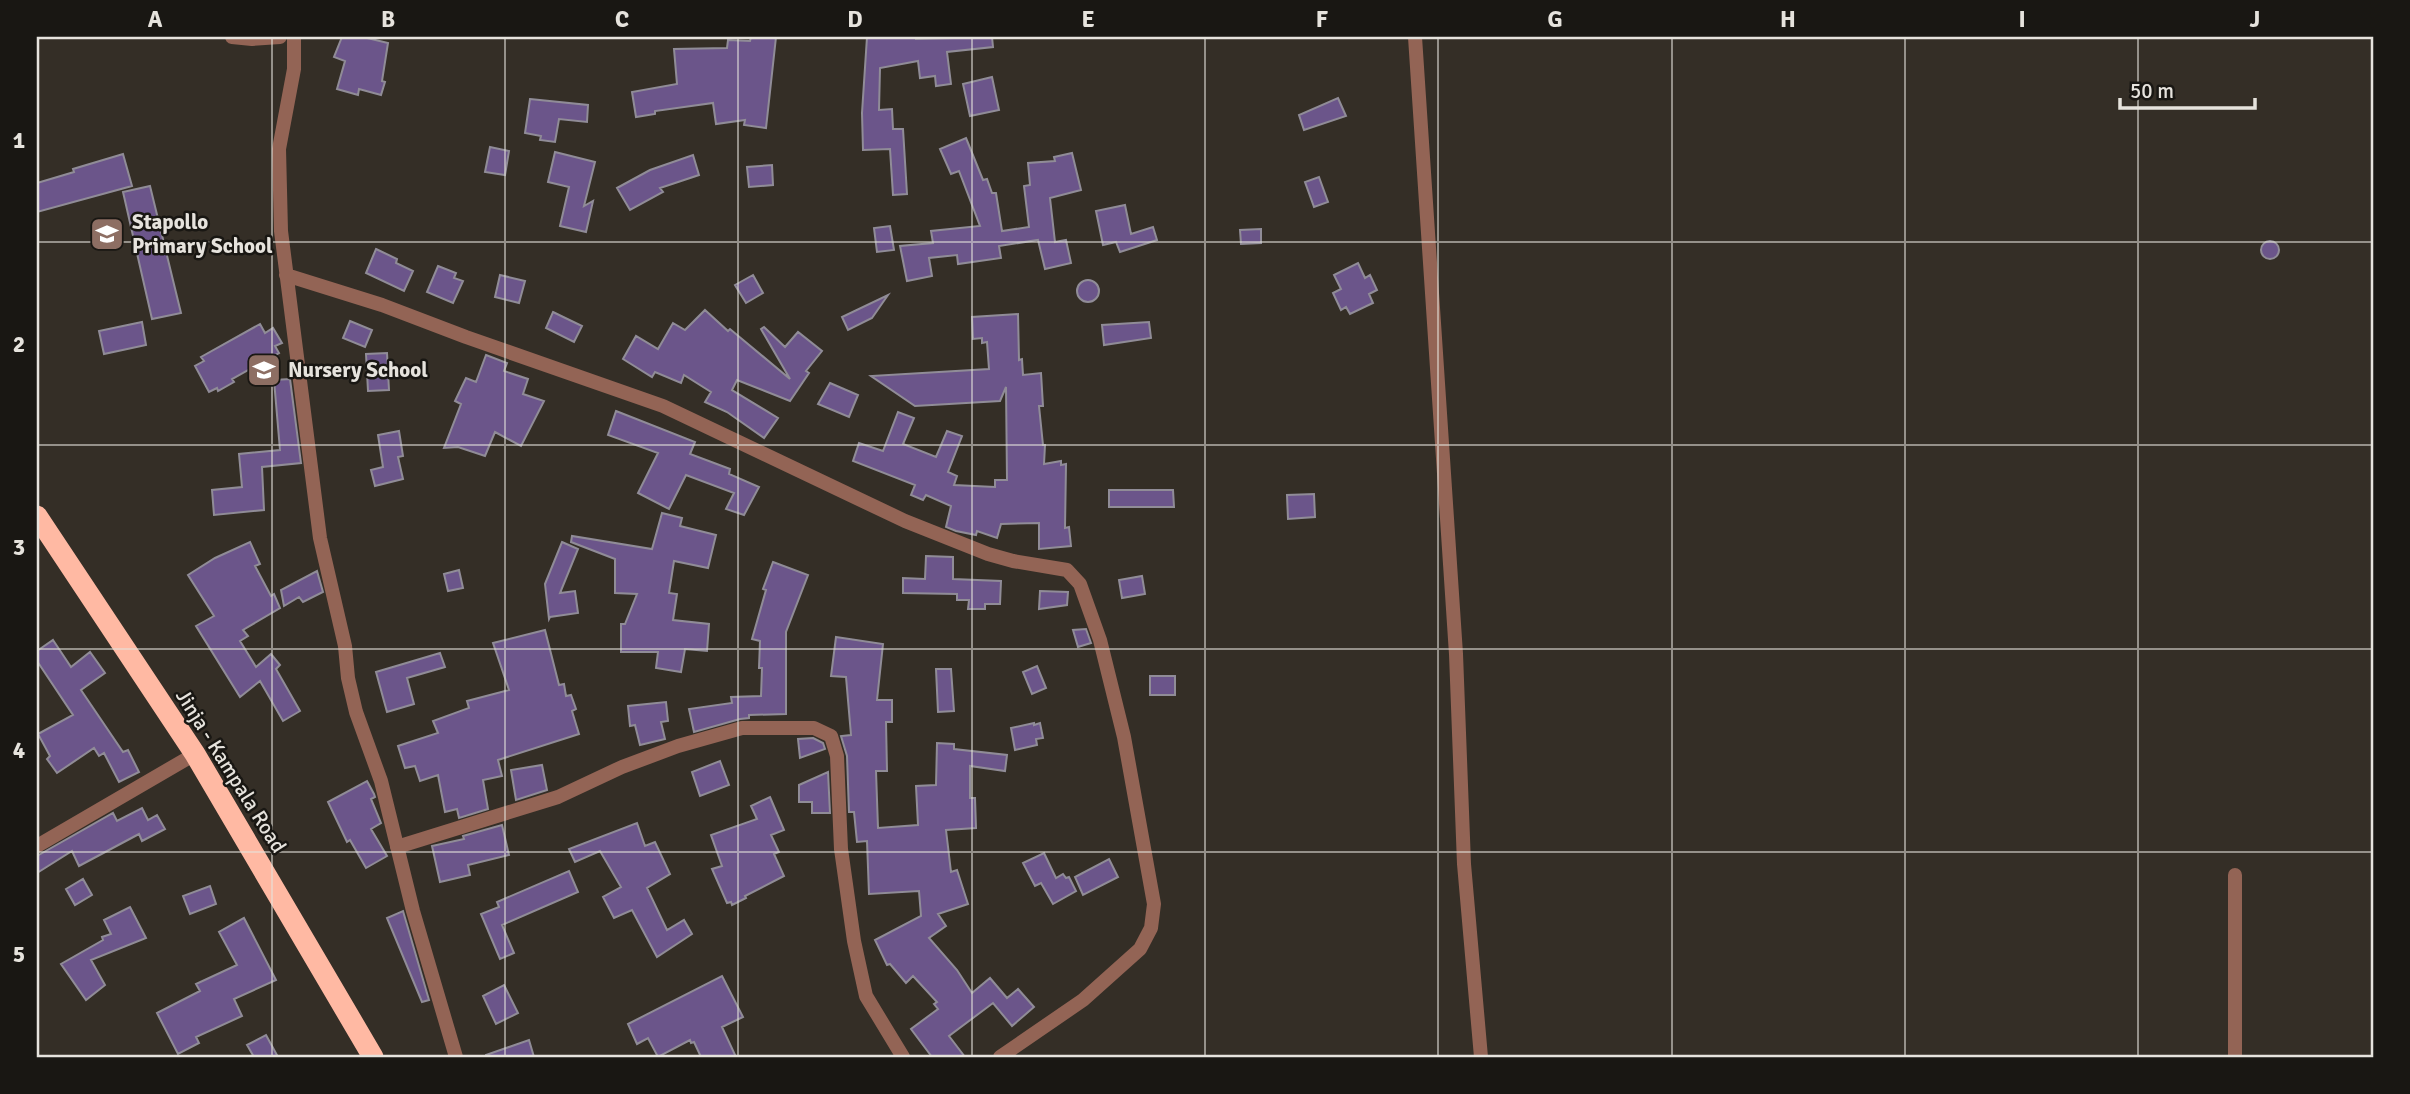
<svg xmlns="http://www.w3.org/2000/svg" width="2410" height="1094" font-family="Signika,sans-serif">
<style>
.building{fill:#6b558a;stroke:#908c97;stroke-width:2}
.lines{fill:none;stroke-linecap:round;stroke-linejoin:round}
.street{stroke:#936455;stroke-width:14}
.highway{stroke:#ffb9a3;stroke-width:21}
.grid{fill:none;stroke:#e6e3dd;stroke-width:2;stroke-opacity:0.55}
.labels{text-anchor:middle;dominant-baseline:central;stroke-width:5;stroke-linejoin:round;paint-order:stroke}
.poi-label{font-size:21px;font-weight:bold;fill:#e6e3dd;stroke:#191713;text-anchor:start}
.street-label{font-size:21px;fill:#e6e3dd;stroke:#191713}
.neatline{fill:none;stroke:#e6e3dd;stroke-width:2.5}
.grid-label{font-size:23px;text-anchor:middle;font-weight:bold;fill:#e6e3dd}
</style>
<rect width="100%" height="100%" fill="#342e26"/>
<path class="building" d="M342 37H363L388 43 382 81 385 82 381 95 359 89 358 95 337 89 345 61 334 57Z
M751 37H776L766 128 744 125 745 120 716 124 713 103 655 111V114L636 117 632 92 677 84 674 49 727 48 728 40 750 41Z
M867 37H916V39L992 37 993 47 947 52 951 84 936 86 935 76 920 78 918 61 880 68 879 110 892 109 893 129H903L907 194 893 195 890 149 863 150 862 113Z
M992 77 999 110 970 116 963 84Z
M1338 98 1346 116 1304 130 1299 115Z
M530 99 588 105 587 122 559 119 555 142 540 140 541 136 525 133Z
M966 138 983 180 987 179 992 193H996L1002 231 1029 227 1024 186 1030 185 1028 163 1055 161 1054 157 1072 153 1081 190 1050 198 1055 242 1066 240 1071 263 1045 269 1038 240 999 246 1001 258 958 264 957 255 929 258 932 276 907 281 900 246 933 243 931 231 980 226 959 171 951 174 940 149Z
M490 147 509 151 505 175 485 172Z
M555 152 595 162 584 206 593 201 586 232 560 226 569 187 548 182Z
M123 154 132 186 37 212V183L74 172 73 169Z
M693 155 699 175 660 188 663 192 630 210 617 188 650 170Z
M772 165 773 185 749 187 747 167Z
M1319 177 1328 202 1314 207 1305 182Z
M150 186 181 313 152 319 123 192Z
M1125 205 1131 234 1153 227 1157 240 1120 252 1116 242 1103 245 1096 211Z
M890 226 894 250 877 252 874 228Z
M1261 229V243L1241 244 1240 230Z
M2261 250a9 9 0 1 1 18 0a9 9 0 1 1-18 0Z
M376 249 397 259 396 263 413 271 404 291 366 273Z
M1358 263 1365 278 1370 275 1377 290 1369 294 1373 303 1350 314 1346 307 1341 310 1333 293 1341 289 1334 275Z
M438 266 456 273 454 278 463 281 453 303 427 292Z
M500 275 525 281 519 303 495 297Z
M753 275 763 293 746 303 735 285Z
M1077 291a11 11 0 1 1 22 0a11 11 0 1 1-22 0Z
M888 295 872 318 848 330 842 317Z
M705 310 728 331 730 329 790 379 761 329 764 327 785 347 798 332 822 351 806 371 809 373 790 401 737 380 732 390 778 418 764 438 727 412 705 402 711 392 684 375 681 383 655 372 652 377 623 359 636 336 658 349 673 323 685 330Z
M553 312 582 326 574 342 546 328Z
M1018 314 1019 360 1022 359 1023 375 1041 373 1043 406H1039L1043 445H1045L1044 464 1061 461V465L1066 464 1065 528 1069 527 1071 546 1039 549V523L1001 524 997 538 977 531 976 535 956 531 946 527 951 506 926 495 923 500 911 495 915 485 853 461 859 443 883 451 898 412 914 418 903 444 936 457 947 431 962 436 948 472 957 476 954 485 995 487V480H1007L1006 387 1000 401 915 406 871 376 989 369 987 342 982 343V338L973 339 972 317Z
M350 321 372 330 365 347 343 338Z
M142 322 146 345 104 354 99 331Z
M1149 322 1151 338 1104 345 1102 325Z
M260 324 265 333 273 328 282 343 275 346 279 353 232 379 234 382 218 391 217 388 209 392 195 366 204 361 201 357Z
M387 353 389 390 368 391 366 354Z
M486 355 507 363 504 371 528 379 523 394 544 401 521 446 495 432 485 456 458 447 444 448 461 404 455 401 466 378 476 382Z
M290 379 301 463 262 467 264 510 214 515 212 490 242 487 239 454 280 450 274 380Z
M830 383 858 395 849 417 818 404Z
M616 411 695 442 690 454 730 469 729 474 759 487 744 515 726 509 734 493 686 475 669 509 638 493 658 453 608 435Z
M399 431 403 456 398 457 403 479 375 486 371 470 383 467 378 435Z
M1109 490H1173L1174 507H1109Z
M1314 494 1315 517 1288 519 1287 495Z
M662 513 682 518 680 526 716 535 708 568 674 561 669 593 677 594 673 620 709 624 707 651 685 649 681 672 656 668 658 652H621V624H625L637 594 615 593V559L571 542 572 536 652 549Z
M250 542 260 564 255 566 271 596 274 594 280 608 243 630 248 636 240 641 256 667 271 654 280 665 276 669 300 711 283 721 260 681 240 697 196 626 214 616 188 575 215 558Z
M562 542 578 549 560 593 575 591 578 613 550 617 549 619 545 584Z
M926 556 953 557V579L1001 581 1000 604H985V609H968L969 600H957V594L903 593V578L925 579Z
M773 562 808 575 786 632V714L749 715V718L740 719 694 732 689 709 732 703 731 697 761 696 762 668H759L760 641 752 639 766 590 763 589Z
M459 570 463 588 448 591 444 574Z
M317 571 323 592 303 602 299 597 284 606 281 590Z
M1142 576 1145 594 1122 598 1119 580Z
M1040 591 1068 592 1067 605 1039 609Z
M1086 629 1091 643 1078 647 1073 630Z
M545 630 559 685 564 684 566 696 571 695 576 709 572 711 579 734 498 760 502 776 483 780 488 809 459 818 457 809 445 812 438 775 420 781 415 766 405 768 398 746 438 733 433 721 469 708 467 701 509 690 493 643Z
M836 637 883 644 877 700H892V722H886L887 771H876L878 828 918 825 916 786 936 785 937 743 954 744V749L1007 755 1005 771 970 766V798H975L976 828 946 830 951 872 957 870 968 904 938 914 946 926 929 938 957 970 972 993 990 978 1007 998 1018 989 1034 1007 1012 1026 993 1003 949 1036 965 1057H932L911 1029 938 1009 934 1004 937 1002 913 976 906 983 890 964 887 965 875 940 921 916 919 891 869 894 867 841 857 842 854 812H849L847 756 841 736 851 735 846 677 831 676Z
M53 640 71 667 90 652 105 673 81 690 123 752 128 750 139 772 119 782 104 753 99 756 94 748 57 773 47 759 50 756 38 734 73 715 37 661V651Z
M440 653 445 667 407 678 414 704 387 712 376 672Z
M1037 666 1046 688 1032 694 1023 672Z
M936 669H951L954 711 938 712Z
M1150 676H1175V695H1150Z
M666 702 668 721 661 722 665 739 640 745 635 725 630 726 628 706Z
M1034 723V725L1040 723 1043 738 1036 739 1037 745 1015 750 1011 728Z
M813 738 823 743 825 749 800 758 798 739Z
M720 761 729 785 700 796 692 772Z
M542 765 547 790 516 800 511 770Z
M828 772 830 813H812V802H799V785Z
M367 781 374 794 375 797 371 799 381 823 371 829 387 856 366 868 350 840 347 842 328 802Z
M770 797 784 830 771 835 779 852 774 854 784 876 745 896 746 898 732 905 731 902 727 903 712 869 722 866 711 835 757 819 751 806Z
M142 808 148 820 157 815 165 829 142 841 139 834 79 866 72 851 37 873V856L113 813 117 821Z
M637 823 645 846 655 842 670 874 647 888 667 930 684 920 692 934 657 957 632 910 614 918 603 897 621 887 600 851 575 862 569 849Z
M502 825 509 855 468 865 470 875 440 882 432 846 464 839 463 836Z
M1044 853 1056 878 1063 874 1066 878 1069 877 1076 891 1053 904 1041 883 1035 886 1023 863Z
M1109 859 1118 877 1083 895 1075 877Z
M569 871 578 892 502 925 514 953 500 959 481 914 499 907 497 902Z
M83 879 92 895 75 905 66 889Z
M210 886 216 904 190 914 183 896Z
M130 907 146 938 91 960 105 985 86 1000 61 964 103 940 102 937 111 934 104 920Z
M403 911 429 1000 422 1002 387 918Z
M244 918 276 980 234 999 242 1016 196 1037 199 1043 178 1054 157 1013 200 991 196 984 237 965 219 932Z
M722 976 743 1017 722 1027 736 1057H701L694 1042 691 1043 690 1040 658 1057 648 1038 637 1044 628 1024Z
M504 985 518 1013 496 1024 483 996Z
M266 1035 278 1057H254L247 1045Z
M529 1040 534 1057H486V1055Z"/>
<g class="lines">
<path class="street" d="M232 37 252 39 280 37
M294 37V69L279 149 281 231 320 538 345 646 348 678 356 712 381 781 413 911 456 1057
M1415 37 1456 654 1464 864 1481 1057
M286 275 382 305 466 337 663 406 905 521 988 554 1013 561 1067 570 1080 584 1100 640 1124 737 1154 904 1151 928 1140 949 1083 1000 1000 1057
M37 846 195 754
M397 847 558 797 622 767 678 746 742 728H814L831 736 837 756 841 849 854 941 866 996 903 1057
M2235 1057V875"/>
<path class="highway" d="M37 516 195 754 373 1057"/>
</g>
<path class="grid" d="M272 37V1057M505 37V1057M738 37V1057M972 37V1057M1205 37V1057M1438 37V1057M1672 37V1057M1905 37V1057M2138 37V1057M37 242H2373M37 445H2373M37 649H2373M37 852H2373"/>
<defs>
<g id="school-square" transform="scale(1.75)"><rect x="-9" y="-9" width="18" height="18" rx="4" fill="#8d6e63" stroke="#191713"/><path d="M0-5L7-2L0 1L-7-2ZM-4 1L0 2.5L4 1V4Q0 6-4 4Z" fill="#fff"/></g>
</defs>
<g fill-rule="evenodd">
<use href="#school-square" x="107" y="234"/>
<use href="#school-square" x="264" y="370"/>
</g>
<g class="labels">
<g class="poi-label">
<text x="132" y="222">Stapollo<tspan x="132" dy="24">Primary School</tspan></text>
<text x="288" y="370">Nursery School</text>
</g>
<g class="street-label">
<text transform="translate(231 771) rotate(58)">Jinja - Kampala Road</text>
</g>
</g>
<rect width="2410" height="1094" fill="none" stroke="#191713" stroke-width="77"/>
<path d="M2120 98v10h135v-10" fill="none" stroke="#e6e3dd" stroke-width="3.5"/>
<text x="2130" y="98" font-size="21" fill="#e6e3dd" stroke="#191713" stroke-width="5" paint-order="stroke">50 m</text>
<rect x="38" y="38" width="2334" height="1018" class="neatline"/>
<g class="grid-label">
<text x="155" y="27">A</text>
<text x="388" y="27">B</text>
<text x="622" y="27">C</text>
<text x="855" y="27">D</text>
<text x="1088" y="27">E</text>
<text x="1322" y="27">F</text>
<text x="1555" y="27">G</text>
<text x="1788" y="27">H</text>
<text x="2022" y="27">I</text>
<text x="2255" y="27">J</text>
<text x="19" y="148">1</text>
<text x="19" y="352">2</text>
<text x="19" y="555">3</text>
<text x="19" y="758">4</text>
<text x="19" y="962">5</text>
</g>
</svg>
